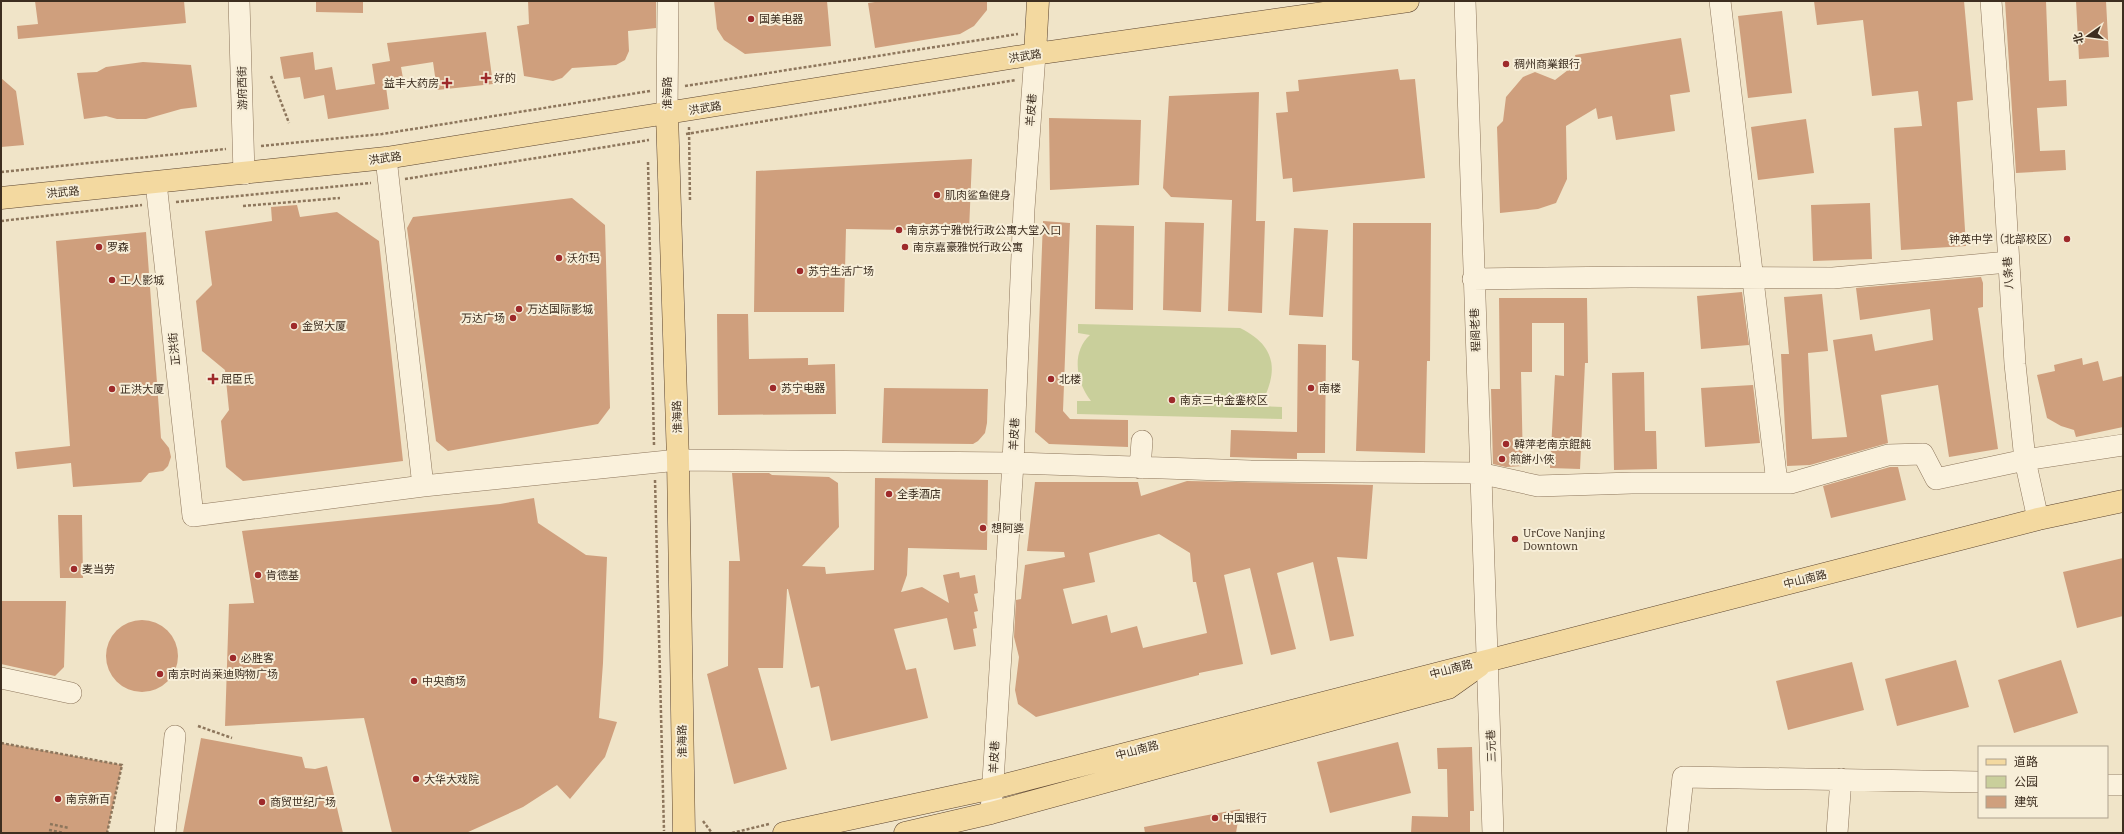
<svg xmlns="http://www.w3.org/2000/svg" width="2124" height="834" font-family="'IBM Plex Serif','Noto Sans SC',serif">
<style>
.green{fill:#c9cf9b}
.building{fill:#cf9f7d;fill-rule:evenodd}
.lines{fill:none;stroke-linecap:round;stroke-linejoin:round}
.minor-casing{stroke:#8d765c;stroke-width:22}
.major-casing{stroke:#5b4430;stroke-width:23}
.path{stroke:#8d765c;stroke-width:2.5;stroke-dasharray:3 2;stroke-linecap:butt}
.minor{stroke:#faf1dc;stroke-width:21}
.major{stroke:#f3d9a0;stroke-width:22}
.poi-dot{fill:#9e2a2b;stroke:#f7eed8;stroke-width:1.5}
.labels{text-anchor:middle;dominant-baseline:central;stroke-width:4;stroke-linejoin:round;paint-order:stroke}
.poi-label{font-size:11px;fill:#3d2e20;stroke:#f7eed8;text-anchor:start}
.street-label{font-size:11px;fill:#3d2e20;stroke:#f7eed8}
</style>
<rect width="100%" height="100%" fill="#f0e4c8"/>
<path class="green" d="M1078 324 1240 328C1277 346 1279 372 1260 406L1282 407V419L1077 414V401H1091C1076 382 1071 352 1090 335L1078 333Z"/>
<path class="building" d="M35 1H184L186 23 18 39 17 26 38 24Z
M316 1H363V13L316 12Z
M528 1H656V28L628 31 629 51 625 60 616 65 572 68 562 78 553 81 524 76 517 26 529 24Z
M714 1H827L831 46 745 54 724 40 717 29Z
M882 1H987V10L974 26 960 34 875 48 868 3Z
M1814 1H1964L1973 100 1957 102 1966 246 1901 250 1894 128 1922 126 1918 91 1872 96 1863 20 1817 25Z
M2005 1H2046L2049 81 2066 80 2067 106 2037 108 2040 151 2065 150 2066 170 2016 173Z
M2076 1H2106L2109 57 2079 59Z
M1782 11 1792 93 1748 98 1738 16Z
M486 32 493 84 437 90 433 62 401 67 404 84 386 87 389 109 328 119 324 95 304 99 300 77 284 79 280 57 313 52 315 70 332 67 336 90 375 84 372 64 390 61 387 43Z
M1681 38 1690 92 1670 95 1675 131 1616 140 1612 116 1598 119 1596 108 1566 126 1567 179 1556 203 1538 209 1500 213 1497 127 1503 121 1506 97 1523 77 1535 72 1555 80 1577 63 1575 55Z
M143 62 191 65 197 107 181 109 146 119H117L106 116 84 119 77 73 97 72 106 67Z
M1398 69 1400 80 1415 79 1425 178 1293 192 1292 178 1283 179 1276 113 1288 112 1286 92 1299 91 1298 80Z
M1 78 16 91 24 145 1 147Z
M1259 92 1256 221H1265L1262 313 1228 311 1232 200 1171 197 1163 188 1169 96Z
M1049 118 1141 120 1139 185 1050 190Z
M1806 119 1814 173 1758 180 1751 127Z
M972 159 969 231 846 229 844 312H754L756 171Z
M572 198 605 225 610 408 598 424 448 451 436 441 407 228 413 217Z
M1870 203 1872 259 1813 261 1811 205Z
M297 205 300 217 337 212 379 241 403 461 243 481 226 467 221 421 229 410 225 370 202 351 196 301 212 285 205 231 272 221 271 207Z
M1043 221 1070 223 1063 411 1070 419 1128 420V447L1049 444 1035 432Z
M1165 222 1204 223 1201 312 1163 310Z
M1353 223H1431L1430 361H1427L1425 453 1356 451 1359 361 1352 360Z
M1096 225 1134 226 1133 310 1095 309Z
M1294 228 1328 230 1323 317 1289 315Z
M146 232 161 438 169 448 171 457 168 466 163 471 149 473 141 482 73 487 71 463 17 469 15 452 70 446 56 241Z
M1981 277 1983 283V307L1978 308 1998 449 1949 457 1938 385 1881 395 1888 443 1810 465 1787 466 1781 354H1789L1784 297 1822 294 1828 351 1808 353 1812 439 1847 437 1833 340 1872 334 1875 351 1933 340 1930 309 1860 320 1856 288Z
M1742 292 1749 345 1701 349 1697 296Z
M1499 298H1587L1588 363H1585L1580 469 1550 468 1555 375 1564 376V323H1532V372H1521L1523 466 1506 467 1493 464 1491 389H1500Z
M717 314H748L749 359 808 358V365L835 364 836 414 718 415Z
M1298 344 1326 345 1325 453H1297V459L1230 457 1231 430 1297 432Z
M2082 358 2083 365 2098 361 2103 381 2123 376V427L2076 437 2074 430 2061 426 2047 418 2037 375 2055 371 2054 365Z
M1644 372 1645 431H1656L1657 469 1614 470 1612 373Z
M1753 385 1760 443 1705 447 1701 388Z
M884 388 988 389 987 423 985 433 978 441 973 444 882 443Z
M1890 467H1898L1906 500 1831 518 1823 486Z
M732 473H769L772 475 829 477 838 483 839 527 802 566 825 567 826 574 874 570 875 478 988 480 987 550 908 548 907 575 901 592 922 587 949 603 943 575 959 572 960 578 975 575 978 593 974 594 978 611 974 612 977 628 973 629 976 646 954 650 947 618 894 629 906 670 916 668 928 718 831 741 819 686 811 688 788 589H787L783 668H758L787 769 734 784 707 674 728 666 729 561H740Z
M1187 481 1373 485 1367 559 1337 557 1354 636 1330 641 1313 562 1277 573 1296 649 1271 655 1250 568 1224 575 1243 664 1199 673V675L1036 717 1018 704 1015 690 1019 657 1014 637 1016 600 1021 599 1025 565 1065 557 1064 552 1027 551 1035 482H1138L1141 496ZM1159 534 1190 553 1193 582H1196L1207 633 1143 648 1137 626 1111 633 1107 615 1072 624 1063 589 1095 582 1089 553Z
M534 498 538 523 586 555 607 557 603 663 599 718 617 722 605 757 570 799 557 785 523 807 466 833H392L364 718 225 726 229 604 254 603 242 531 500 504Z
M58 515H82L83 578H60Z
M2123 558V616L2077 628 2063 572Z
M1 601H66L64 667 55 676 1 664Z
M106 656a36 36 0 1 1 72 0a36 36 0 1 1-72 0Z
M1956 660 1969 707 1897 726 1885 679Z
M2061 660 2078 713 2014 733 1998 680Z
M1852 662 1864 710 1788 730 1776 681Z
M201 738 302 757 305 768 315 769 327 766 343 833H183Z
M1398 742 1411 793 1330 813 1317 762Z
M1 743 122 765 107 833H1Z
M1472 747 1474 811H1470V833H1411L1412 816 1448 817 1447 769H1438L1437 748Z
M1240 809 1236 833H1145L1144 827Z"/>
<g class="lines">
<g class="minor-casing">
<path id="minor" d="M239 1 244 174
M1465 1 1493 833
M1720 1 1777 483
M1991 1 2003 164 2015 364 2025 460 2038 519
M667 114 668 1
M386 158 423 486
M156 183 193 516 423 486 678 460 1013 463 1251 471 1479 473 1538 486 1632 483H1791L1888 455 1923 454 1936 479 2025 460 2123 445
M1473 279 1631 277 1833 278 2008 262
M1140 468 1142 441
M1 678 71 693
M2107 785H2123
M991 813 1013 463 1024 209 1035 54
M165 833 175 736
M1677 833 1683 777 1979 782
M1837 833 1841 779"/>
</g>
<g class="major-casing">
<path id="major" d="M1035 54 1038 1
M667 114 678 460 684 833
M1 198 386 158 1035 54 1408 1
M784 833 993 788 2038 519 2123 501
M905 833 991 813 1448 688 1479 666"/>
</g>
<path class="path" d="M271 76 289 123
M685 86 1018 34
M689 127 690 202
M686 134 1016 80
M261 146 382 134 650 91
M648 162 654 445
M1 172 226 149
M405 179 649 140
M176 202 371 183
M243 206 340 198
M1 221 142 205
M655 480 664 831
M198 726 232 738
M1 743 122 765 107 833
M703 821 712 833
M50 824 69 828
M49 830 64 833
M732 833 769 824"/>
<use href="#minor" class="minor"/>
<use href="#major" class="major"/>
</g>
<g class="poi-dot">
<circle cx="751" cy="19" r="4"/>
<circle cx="1506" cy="64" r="4"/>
<path d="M484 72h4v4h4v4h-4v4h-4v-4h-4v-4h4z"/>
<path d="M445 77h4v4h4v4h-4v4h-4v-4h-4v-4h4z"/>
<circle cx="937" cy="195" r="4"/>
<circle cx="899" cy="230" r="4"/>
<circle cx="2067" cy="239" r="4"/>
<circle cx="99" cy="247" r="4"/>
<circle cx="905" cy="247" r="4"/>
<circle cx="559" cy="258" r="4"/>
<circle cx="800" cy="271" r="4"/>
<circle cx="112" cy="280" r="4"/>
<circle cx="519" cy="309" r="4"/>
<circle cx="513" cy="318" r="4"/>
<circle cx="294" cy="326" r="4"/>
<path d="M211 373h4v4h4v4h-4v4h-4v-4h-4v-4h4z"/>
<circle cx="1051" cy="379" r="4"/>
<circle cx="773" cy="388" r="4"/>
<circle cx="1311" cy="388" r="4"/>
<circle cx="112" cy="389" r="4"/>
<circle cx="1172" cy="400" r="4"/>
<circle cx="1506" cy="444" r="4"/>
<circle cx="1502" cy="459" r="4"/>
<circle cx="889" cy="494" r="4"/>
<circle cx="983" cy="528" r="4"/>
<circle cx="1515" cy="539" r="4"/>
<circle cx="74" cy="569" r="4"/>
<circle cx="258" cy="575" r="4"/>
<circle cx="233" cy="658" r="4"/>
<circle cx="160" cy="674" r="4"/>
<circle cx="414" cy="681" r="4"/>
<circle cx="416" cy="779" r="4"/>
<circle cx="58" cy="799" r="4"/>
<circle cx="262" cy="802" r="4"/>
<circle cx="1215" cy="818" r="4"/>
</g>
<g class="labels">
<g class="poi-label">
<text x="759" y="19">国美电器</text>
<text x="1514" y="64">稠州商業銀行</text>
<text x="494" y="78">好的</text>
<text x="439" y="83" text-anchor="end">益丰大药房</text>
<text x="945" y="195">肌肉鲨鱼健身</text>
<text x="907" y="230">南京苏宁雅悦行政公寓大堂入口</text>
<text x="2059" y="239" text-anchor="end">钟英中学（北部校区）</text>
<text x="107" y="247">罗森</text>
<text x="913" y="247">南京嘉豪雅悦行政公寓</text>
<text x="567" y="258">沃尔玛</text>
<text x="808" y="271">苏宁生活广场</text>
<text x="120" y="280">工人影城</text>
<text x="527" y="309">万达国际影城</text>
<text x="505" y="318" text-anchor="end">万达广场</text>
<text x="302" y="326">金贸大厦</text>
<text x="221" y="379">屈臣氏</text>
<text x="1059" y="379">北楼</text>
<text x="781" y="388">苏宁电器</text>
<text x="1319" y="388">南楼</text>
<text x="120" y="389">正洪大厦</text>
<text x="1180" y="400">南京三中金銮校区</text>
<text x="1514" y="444">韓萍老南京餛飩</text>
<text x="1510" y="459">煎餅小俠</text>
<text x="897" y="494">全季酒店</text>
<text x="991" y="528">想阿婆</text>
<text x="1523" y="533">UrCove Nanjing<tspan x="1523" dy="13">Downtown</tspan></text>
<text x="82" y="569">麦当劳</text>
<text x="266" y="575">肯德基</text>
<text x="241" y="658">必胜客</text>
<text x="168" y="674">南京时尚莱迪购物广场</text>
<text x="422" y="681">中央商场</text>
<text x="424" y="779">大华大戏院</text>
<text x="66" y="799">南京新百</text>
<text x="270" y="802">商贸世纪广场</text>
<text x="1223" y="818">中国银行</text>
</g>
<g class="street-label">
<text transform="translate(1025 56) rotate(-9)">洪武路</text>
<text transform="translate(242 88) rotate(-91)">游府西街</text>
<text transform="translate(667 93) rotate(-90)">淮海路</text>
<text transform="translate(705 108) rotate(-9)">洪武路</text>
<text transform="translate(1031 110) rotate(-86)">羊皮巷</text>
<text transform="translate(385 158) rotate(-8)">洪武路</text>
<text transform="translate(63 192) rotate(-5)">洪武路</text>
<text transform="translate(2008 273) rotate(-93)">八条巷</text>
<text transform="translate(1475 330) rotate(-92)">程阁老巷</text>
<text transform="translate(174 349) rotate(-96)">正洪街</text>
<text transform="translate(677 417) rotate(-92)">淮海路</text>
<text transform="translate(1014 434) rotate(-87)">羊皮巷</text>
<text transform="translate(1805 579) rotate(-14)">中山南路</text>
<text transform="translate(1451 669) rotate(-15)">中山南路</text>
<text transform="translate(682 741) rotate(-91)">淮海路</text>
<text transform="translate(1491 746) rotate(-92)">三元巷</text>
<text transform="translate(1137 750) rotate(-15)">中山南路</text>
<text transform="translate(994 757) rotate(-87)">羊皮巷</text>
</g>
</g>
<rect width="2124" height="834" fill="none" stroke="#3d2e20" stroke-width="4"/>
<rect x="1978" y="746" width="130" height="72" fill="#f7eed8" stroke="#ada18e"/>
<rect x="1986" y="759" width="20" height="6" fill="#f3d9a0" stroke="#ada18e"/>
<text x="2014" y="766" font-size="12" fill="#3d2e20">道路</text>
<rect x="1986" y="776" width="20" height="12" fill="#c9cf9b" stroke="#ada18e"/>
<text x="2014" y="786" font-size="12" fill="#3d2e20">公园</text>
<rect x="1986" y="796" width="20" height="12" fill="#cf9f7d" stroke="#ada18e"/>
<text x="2014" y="806" font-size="12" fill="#3d2e20">建筑</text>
<g transform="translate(2088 36) rotate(256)" stroke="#f7eed8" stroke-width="3" paint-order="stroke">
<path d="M0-3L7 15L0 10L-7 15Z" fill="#3d2e20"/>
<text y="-6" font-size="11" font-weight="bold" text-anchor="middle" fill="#3d2e20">北</text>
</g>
</svg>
